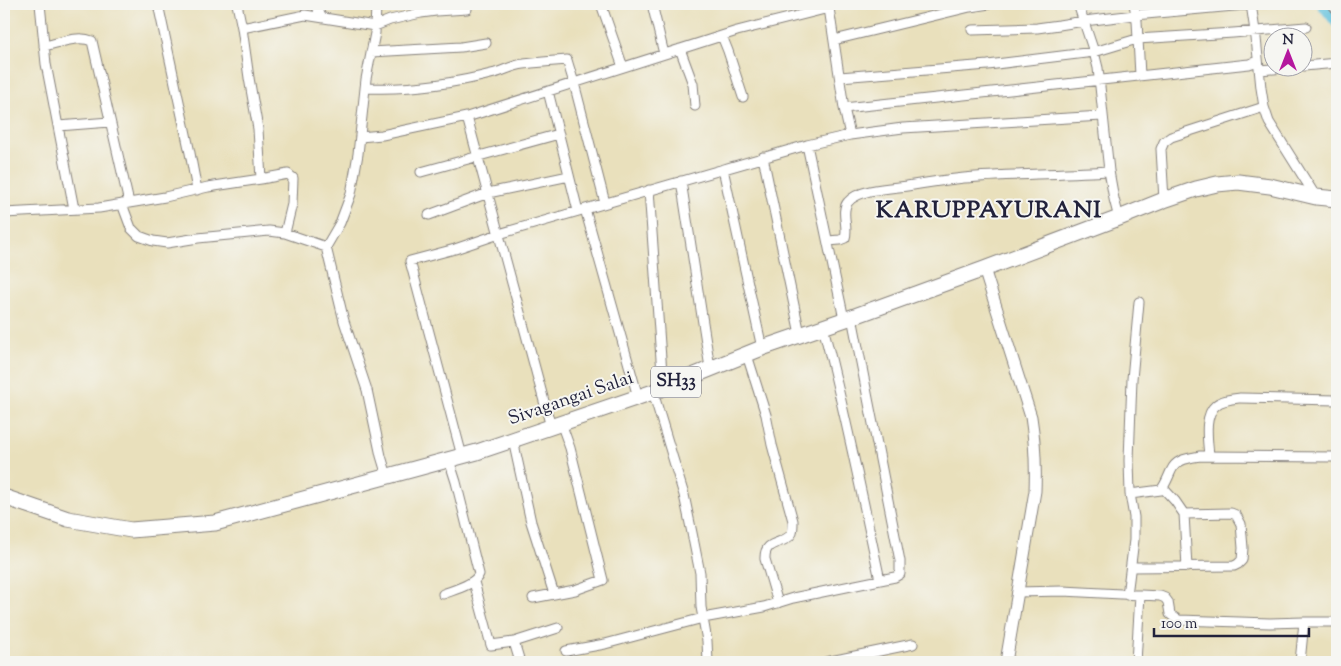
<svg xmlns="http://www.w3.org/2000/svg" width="1341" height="666" font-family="'Sorts Mill Goudy',serif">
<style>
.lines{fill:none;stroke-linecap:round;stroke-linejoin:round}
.canal{stroke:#5ec0dc;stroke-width:11}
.minor-casing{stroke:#86817c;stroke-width:11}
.tertiary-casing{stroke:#86817c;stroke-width:13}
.primary-casing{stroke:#86817c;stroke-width:17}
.minor{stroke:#fff;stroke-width:9}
.tertiary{stroke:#fff;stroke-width:11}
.primary{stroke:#fff;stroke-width:15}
.labels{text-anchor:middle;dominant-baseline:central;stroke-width:4;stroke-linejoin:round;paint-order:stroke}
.shield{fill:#f6f6f2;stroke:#626272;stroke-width:1}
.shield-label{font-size:18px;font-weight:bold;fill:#22223b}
.street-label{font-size:19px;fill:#22223b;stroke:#f6f6f2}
.district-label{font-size:24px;font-weight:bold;letter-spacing:1px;fill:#22223b;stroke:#f6f6f2}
</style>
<rect width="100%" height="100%" fill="#f6f6f2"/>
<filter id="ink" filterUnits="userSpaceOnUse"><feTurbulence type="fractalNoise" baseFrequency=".02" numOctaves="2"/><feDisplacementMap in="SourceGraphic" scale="10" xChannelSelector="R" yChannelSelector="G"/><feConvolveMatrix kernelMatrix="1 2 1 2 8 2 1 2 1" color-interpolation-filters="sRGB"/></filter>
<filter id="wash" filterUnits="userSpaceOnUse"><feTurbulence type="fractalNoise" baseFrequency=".0096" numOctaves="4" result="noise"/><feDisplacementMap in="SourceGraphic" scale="20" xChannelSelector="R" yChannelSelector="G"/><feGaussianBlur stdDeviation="1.12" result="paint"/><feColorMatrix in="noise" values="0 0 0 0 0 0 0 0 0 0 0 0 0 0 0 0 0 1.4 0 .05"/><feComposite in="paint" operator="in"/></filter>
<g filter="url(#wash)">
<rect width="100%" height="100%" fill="#e9e0bc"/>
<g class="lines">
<path class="canal" d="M1322 4 1337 23"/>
</g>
</g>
<g filter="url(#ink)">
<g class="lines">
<g class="minor-casing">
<path id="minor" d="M40 4 46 64 74 209
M158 4 190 153 197 190
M316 4 321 17
M376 4 375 33 366 79 358 154 351 194 340 223 326 247 344 321 367 390 381 456 387 476
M601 4 623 67
M652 4 664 54
M1078 4 1094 52 1098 68 1109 171 1114 199 1119 218
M1134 4 1137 21 1140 75
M1251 4 1256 38 1261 88 1264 107 1269 122 1316 197
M1332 4 1337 10
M829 8 844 108 850 135
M242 28 305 15 375 26 390 20 421 13 436 11 467 9
M972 30 1037 28 1059 25 1084 21 1135 15 1256 4
M722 36 728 51 743 97
M834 40 970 7 989 4
M44 46C59 43 78 35 92 41L129 203
M680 49 693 84 695 106
M371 52 461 47 486 43
M1304 66 1337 63
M1259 70 1286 68
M840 77 988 65 1094 52 1137 39 1233 33 1306 27
M365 88C410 90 452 84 495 73 505 70 514 65 524 64 538 62 553 61 567 60L574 83 605 203
M548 91 578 211
M844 108 1249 64 1258 61
M58 126 110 122
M360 137 382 135 467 117
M807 145 844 319
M763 157 800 334
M723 169 762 348
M421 172 559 134
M261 179 288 174 293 178 292 204 285 233
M681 181 710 368
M649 190 663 387
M1164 200 1161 149 1164 142 1171 137 1264 107
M122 204 131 228 139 236 153 241 167 243 198 238 269 231 285 233 326 247
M585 209 638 397
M4 213 99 208 165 197 208 187 261 179 258 129 249 78 242 28 237 4
M429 215 488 193 569 176
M828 241 840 240 845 238C849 227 840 211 848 202 859 189 891 188 907 186 925 183 945 180 964 178 1012 174 1061 174 1109 171
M823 327C845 411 862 496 880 580
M747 355 766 415 772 445 793 521C793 525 793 530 792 533 785 546 764 538 765 559L778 603
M653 392 684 495 692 533 700 573 701 607 707 641 708 662
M551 427 467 117 737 31 829 8V4
M513 440 531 522 554 594
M462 456 410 261 455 249 499 234 807 145 850 135 903 128 1102 116
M1209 456C1208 441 1203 416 1216 405 1222 400 1232 399 1240 398L1337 400
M1163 488 1175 501 1184 514 1187 567
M1130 494 1161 490C1166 484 1168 477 1171 471 1176 459 1189 458 1200 456L1337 457
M1131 567 1234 566 1238 564 1242 560 1243 548 1241 524 1236 515 1231 513 1184 514
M474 582 491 645 514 642 520 662
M1017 592 1063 591 1160 596 1165 598 1168 602 1170 614 1175 618 1179 620 1270 623 1304 622H1337
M443 594C453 590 475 585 479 574L456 482 449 460
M1127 595 1134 540V517L1130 494 1129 460 1132 379 1139 302
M533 598 575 590 603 580 570 448 561 423
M514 642 558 628
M566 651 605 644 703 618 764 607 793 598 880 580 895 577 900 574V561L852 317
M826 662 913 644
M1136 662 1140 595
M1300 662 1304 622"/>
</g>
<g class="tertiary-casing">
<path id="tertiary" d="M984 269 1031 417C1035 442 1036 466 1035 491L1006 662"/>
</g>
<g class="primary-casing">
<path id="primary" d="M4 497 68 519 131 530 215 523 477 452 653 392 762 348 852 317 984 269 1119 218 1164 200 1196 189 1217 184 1238 182 1270 186 1316 197 1337 199"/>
</g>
<use href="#minor" class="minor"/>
<use href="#tertiary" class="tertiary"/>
<use href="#primary" class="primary"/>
</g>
</g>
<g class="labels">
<rect class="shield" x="651" y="366.5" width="50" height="31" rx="4"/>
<g class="shield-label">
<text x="676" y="382">SH33</text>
</g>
<g class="street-label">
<text transform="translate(571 399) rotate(-19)">Sivagangai Salai</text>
</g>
<g class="district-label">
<text x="989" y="211">KARUPPAYURANI</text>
</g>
</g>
<rect width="1341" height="666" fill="none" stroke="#f6f6f2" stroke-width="20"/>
<g transform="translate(1288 52)"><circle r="24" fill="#f6f6f2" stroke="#a1a1a9"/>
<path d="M0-4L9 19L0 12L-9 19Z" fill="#b5179e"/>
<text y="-8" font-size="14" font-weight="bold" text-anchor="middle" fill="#22223b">N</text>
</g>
<path d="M1154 628v8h155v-8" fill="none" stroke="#22223b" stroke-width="2.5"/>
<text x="1161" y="628" font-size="15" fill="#22223b" stroke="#f6f6f2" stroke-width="4" paint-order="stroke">100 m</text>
</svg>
